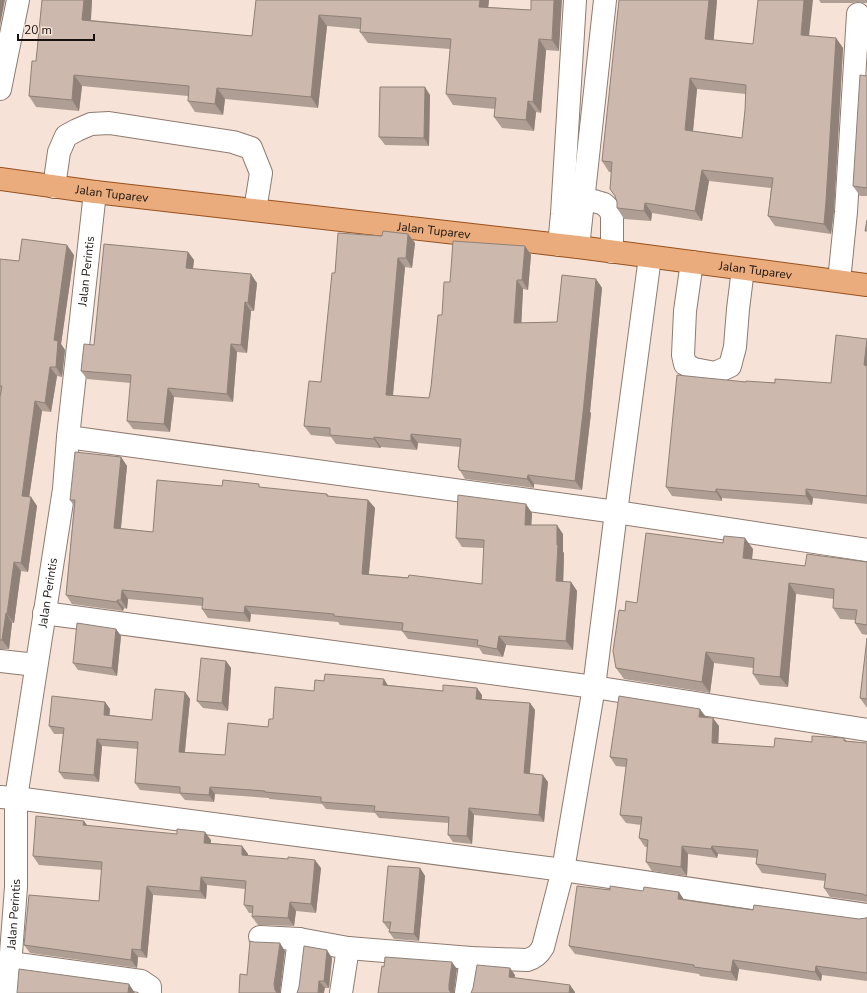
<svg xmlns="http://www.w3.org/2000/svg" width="867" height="993" font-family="'Nunito Sans',sans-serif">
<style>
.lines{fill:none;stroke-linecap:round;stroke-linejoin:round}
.minor-casing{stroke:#8e7b71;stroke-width:24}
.major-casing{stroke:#97511e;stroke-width:24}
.minor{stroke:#fff;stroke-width:22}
.major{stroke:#eaab7d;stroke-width:22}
.wall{fill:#af9e94;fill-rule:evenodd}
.shaded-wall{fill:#8f8178}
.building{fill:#ccb8ac;stroke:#8f8178;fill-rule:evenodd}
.labels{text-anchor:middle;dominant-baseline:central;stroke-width:3;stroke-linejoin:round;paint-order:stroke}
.street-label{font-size:12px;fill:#17110d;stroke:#f7e2d7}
</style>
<rect width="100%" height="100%" fill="#f7e2d7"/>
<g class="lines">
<g class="minor-casing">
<g id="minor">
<path d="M0 89 18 0"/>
<path d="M54 187 59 152 66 136 77 130 91 124 109 123 233 142 251 148 261 173 255 210"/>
<path d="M583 202 594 201 604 204 610 210 612 216V252"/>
<path d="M559 245 562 214 575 0"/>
<path d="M578 247 605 0"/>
<path d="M692 262 685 311 683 355 685 364 694 369 715 373 730 366 735 347 738 309 743 269"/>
<path d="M839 281 846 212 858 14"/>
<path d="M68 437 616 512 867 550"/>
<path d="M44 613 594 687 867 730"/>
<path d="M0 661 36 665"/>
<path d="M0 797 16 798 563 870 867 915"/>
<path d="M260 937 299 939 348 948 471 958 527 960C535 958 539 954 543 947L563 870 594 687 616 512 650 257"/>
<path d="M10 963 141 981 150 987V993"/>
<path id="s1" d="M8 993 16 887V798L64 489 68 437 95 192"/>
<path d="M292 993 299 939"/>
<path d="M341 993 348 948"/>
<path d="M466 993 471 958"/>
</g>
</g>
<g class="major-casing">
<g id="major">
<path id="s2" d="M0 179 95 192 578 247 867 285"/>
</g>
</g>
<use href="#minor" class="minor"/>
<use href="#major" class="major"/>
</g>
<path class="wall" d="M42 0H92L91 20 252 36 256 0H489L488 7 531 10V0L559 51 546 50 541 113 536 112 534 131 502 128 494 117 495 109 453 105 446 94 450 49 368 43 360 32V29L327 26 318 108 225 99 223 115 195 112 188 101V96L82 86 79 111 36 107 29 96 36 61Z
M717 0 713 40 753 44 809 36 836 38 843 48 834 211 831 234 775 226 768 216 771 188 709 181 702 221 652 213 651 221 624 219 617 208V202L615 196 611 172H609L602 161ZM697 89 746 94 745 110 742 138 693 131Z
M819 0H867V3H863L858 2 852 3H821Z
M867 76V196H860L853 186Z
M430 95 429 146 385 145 379 137Z
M408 234 415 243 412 268 405 267 393 396 429 398 442 315 450 282 525 246 531 255 528 290 523 289 521 323 557 322 596 279 602 288 590 412 591 413 582 490 534 484V488L465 479 458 467 460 447 418 443 417 450 381 447 380 448 336 444 331 437 311 435 304 426 321 382 335 273 382 236Z
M188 252 194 260 193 269 257 283 254 311H251L247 353 237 352 233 402 174 397 170 432 133 429 127 421 131 383 87 379 81 371 94 345Z
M74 255 61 344 65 350 62 377 57 376 51 412 42 411 29 497H31L37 506 28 572 21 571 14 623H12L9 649H0V259L19 261Z
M867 339V504L813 498 812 505 722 498V501L672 496 666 487 746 382 831 383Z
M121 457 127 466 121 528 153 532 222 486 262 488 327 494 329 496 368 500 375 508 369 574 482 584 484 548 462 547 456 538 532 513 531 525 563 534V552L564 553 563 582H571L577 591 573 650 506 645 503 657 483 654 479 648 408 639 402 631 340 625 338 622 251 614 250 622 208 618 202 609 203 606 128 599 127 609 124 608 123 611 72 604 66 595 74 506 70 500Z
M753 549 752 559 805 566 867 562V635L862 634 855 623V620L840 619 833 608 834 599 796 594 788 687 760 685 753 674V668L714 663 710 693 624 679 616 668 625 611 637 603Z
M116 629 121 636 117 676 78 670 73 663Z
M867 638V708L860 698Z
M226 661 231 668 228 711 203 708 197 701Z
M388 685 482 695V700L530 703 535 710 530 774 548 782 544 822 474 815 472 844 453 842 448 835 449 823 379 818 375 813 326 809 322 804 269 799V798L215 794 214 802 185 800 180 794 140 790 135 783 138 749 102 746 99 782 64 779 59 772 63 734H54L49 726 105 702 110 709 109 715 152 720 185 692 190 699 185 752 225 755 268 727 273 719 314 691Z
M706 717 719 726 718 743 774 747 844 738 847 741 867 743V902L830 897 824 888 825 881 762 873 756 864 757 858 718 854 717 858 688 854 687 876 652 871 646 862 647 847H645L639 838 641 825 626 823 620 815 626 767 616 766 610 757Z
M87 826 211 840V843L242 846 248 854V856L321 868 316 913 296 911 294 926 261 925H258L252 917V913H249L244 905 245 889 207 885 206 899 153 895 147 958 138 957 137 968 30 953 24 945 99 901 102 870 39 865 33 856Z
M420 868 425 876 419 941 394 939 389 932 390 929H388L383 922Z
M684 900 753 910 859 919 866 918 867 917V981L822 975 821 981 739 969 737 981 700 976 699 974 575 954 569 946Z
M332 958 329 988H325L297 993Z"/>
<path class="shaded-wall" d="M0 0H5L0 26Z
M84 0H92L90 31 82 20Z
M480 0H489L487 18 479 7Z
M554 0H562L559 51 552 40Z
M709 0H717L713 49 705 39Z
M804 0H813L808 45 801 35Z
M319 15 327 26 318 108 311 97Z
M836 38 843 48 834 211 831 234 824 224Z
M539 39 546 50 541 113 533 102Z
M74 75 82 86 79 111 72 100Z
M690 78 697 89 692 141 685 130Z
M425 87 430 95 429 146 424 138Z
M217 88 225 99 223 115 215 104Z
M528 101 536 112 534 131 526 120Z
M702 170 709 181 702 221 695 211Z
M645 203 652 213 651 221 644 211Z
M408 234 415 243 412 268 406 258Z
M67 245 74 255 61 344 65 350 62 377 56 367 54 340Z
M525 246 531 255 528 290 522 280Z
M188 252 194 260 192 276 186 268Z
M398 258 405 267 392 404 386 395Z
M251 274 257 283 254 311 248 303Z
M596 279 602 288 590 412 591 413 582 490 575 481 584 403Z
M517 280 523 289 521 332 514 323Z
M245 302 251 311 247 353 241 345Z
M867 340V369L864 365Z
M231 344 237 352 233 402 227 394Z
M50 367 57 376 51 412 45 403Z
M168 388 174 397 170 432 164 424Z
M35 401 42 411 28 505 22 496Z
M411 434 418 443 417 450 411 441Z
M374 437 381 447 380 448 374 439Z
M121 457 127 466 120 536 114 528Z
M528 475 534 484V488L527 479Z
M716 489 722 498V501L716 492Z
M806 489 813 498 812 505 806 496Z
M31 497 37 506 28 572 21 563Z
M368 500 375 508 368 582 362 574Z
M526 504 532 513 531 533 525 525Z
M557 525 563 534V552L564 553 563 590 556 581Z
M745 538 753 549 751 568 743 558Z
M14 562 21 571 14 623 7 614Z
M571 582 577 591 573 650 566 641Z
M789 583 796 594 788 687 780 677Z
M122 590 128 599 127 609 121 600Z
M117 600 124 608 123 611 117 602Z
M245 606 251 614 250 622 244 613Z
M6 613 12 623 9 649 2 640Z
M116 629 121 636 117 676 112 668Z
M499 636 506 645 503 657 497 649Z
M706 652 714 663 710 693 702 682Z
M226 661 231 668 228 711 222 703Z
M384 679 389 687 383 685Z
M477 688 482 695 481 707 476 699Z
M185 692 190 699 184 759 179 752Z
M105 702 110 709 109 722 104 715Z
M530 703 535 710 529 780 524 773Z
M700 709 706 717H699Z
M713 718 719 726 718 751 712 743Z
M97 739 102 746 99 782 94 775Z
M543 775 548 782 544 822 539 815Z
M210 787 215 794 214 802 209 795Z
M469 808 474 815 472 844 467 836Z
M84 821 90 829 83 825Z
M205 832 211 840 210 851 204 843Z
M242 846 248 854 247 864 242 855Z
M682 846 688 854 687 876 681 867Z
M712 846 718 854 717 858 711 849Z
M315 860 321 868 316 913 311 904Z
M420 868 425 876 419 941 414 934Z
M201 877 207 885 206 899 200 891Z
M147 886 153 895 147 958 141 950Z
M679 892 685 901 678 899Z
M290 902 296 911 294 926 288 918Z
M280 943 285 951 280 993H277L275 990 274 984Z
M132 949 138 957 137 968 131 960Z
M327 950 332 958 329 988 324 981Z
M733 960 739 969 737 981 731 972Z
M452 962 457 969 454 993H451L449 990V984Z
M816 966 822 975 821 981 815 972Z
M510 968 515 975 514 984 509 977Z
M319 981 325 988 324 993H318Z
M129 984 135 993H128Z
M570 985 575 992V993H569Z"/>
<path class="building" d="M42 0H84L82 20 252 36 256 0H480L479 7 531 10V0H554L552 40 539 39 533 102 528 101 526 120 494 117 496 98 446 94 451 39 360 32 361 18 319 15 311 97 217 88 215 104 188 101 189 86 74 75 72 100 29 96 32 61H36Z
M619 0H709L705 39 753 44 758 0H804L801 35 836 38 826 201 824 224 768 216 773 178 702 170 695 211 645 203 644 211 617 208V202L615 196 610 189 612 162 602 161ZM690 78 746 85 745 110 742 138 685 130Z
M860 75 867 76V188L853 186Z
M380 87H425L424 138 379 137Z
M867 220V231H865Z
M383 231 408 234 406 258H398L386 395 429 398 431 387 438 315H442L444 282H450L453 241 525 246 522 280H517L514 323 557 322 562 275 596 279 584 403V404L575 481 528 475 527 479 459 470V467H458L461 439 411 434V441L374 437V439L330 435V428L304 426 309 381 321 382 332 273H335L338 233 382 236Z
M22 239 67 245 54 340 58 341 56 367H50L45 403 35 401 22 496 31 497 21 563 14 562 7 614 6 613 2 640H0V397L2 386H0V259L19 261Z
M104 244 188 252 186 268 251 274 248 303 245 302 241 345 231 344 227 394 168 388 164 424 127 421 131 375 81 371 84 344 94 345Z
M836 335 867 339 864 365 867 366V496L806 489V496L716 489V492L666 487 677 375 746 382V381L775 383V379L831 383Z
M75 452 121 457 114 528 153 532 157 480 222 486 223 480 259 484V487L327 494V496L368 500 362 574 408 578 409 575 482 584 484 540 456 538 458 495 526 504 525 525H557V545H558L556 581 571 582 566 641 499 636 497 649 477 645 478 640 402 631 403 623 334 616V614L245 606 244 613 202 609 203 598 122 590 121 600H117V602L66 595 75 500H70Z
M646 533 723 543 724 536 745 538 743 558 805 566 807 554 867 562V625L855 623 857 610 833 608 834 589 789 583 780 677 753 674 754 658 706 652 702 682 616 668 613 651 619 610 625 611 626 601 637 603Z
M77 623 116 629 112 668 73 663Z
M867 638V699L860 698Z
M201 658 226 661 222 703 197 701Z
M325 674 384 679 383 685 443 691V685L477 688 476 699 530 703 524 773 543 775 539 815 469 808 467 836 448 835 449 817 374 811 375 806 321 802V797L265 792V791L210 787 209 795 180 793V787L135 783 138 742 97 739 94 775 59 772 64 728 49 726 52 696 105 702 104 715 152 720 155 689 185 692 179 752 225 755 228 723 268 727 269 719H273L275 687 314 691 315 680 324 681Z
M619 696 700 709 699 717 713 718 712 743 774 747 775 738 812 742V736L844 738V741L867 743V896L863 894 824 888 826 874 756 864 758 850 712 846 711 849 682 846 681 867 646 862 648 840 639 838 642 817 620 815 627 759 610 757Z
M36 816 84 821 83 825 177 834V829L205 832 204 843 242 846V855L288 859V857L315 860 311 904 290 902 288 918 255 916 252 917 253 906 244 905 246 881 201 877 200 891 147 886 141 950 132 949 131 960 24 945 29 895 99 901 102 862 33 856Z
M388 866 420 868 414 934 389 932 391 922H383Z
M577 886 610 890V886L643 891 644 887 679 892 678 899 753 910 754 905 859 919 866 918 867 917V973L816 966 815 972 733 960 731 972 694 967V965L569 946Z
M250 941 254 942 280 943 274 984 275 990 277 993H239L240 974 247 975Z
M304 946 327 950 324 981H319L318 993H297L299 987Z
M385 957 452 962 449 984V990L451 993H378L382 966 384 967Z
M477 965 510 968 509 977 570 985 569 993H471L473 988Z
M19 969 129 984 128 993H17Z"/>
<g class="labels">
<g class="street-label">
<text stroke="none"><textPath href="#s2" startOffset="113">Jalan Tuparev</textPath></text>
<text stroke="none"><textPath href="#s2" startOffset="437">Jalan Tuparev</textPath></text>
<text stroke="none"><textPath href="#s2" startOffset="761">Jalan Tuparev</textPath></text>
<text stroke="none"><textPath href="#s1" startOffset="727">Jalan Perintis</textPath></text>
<text stroke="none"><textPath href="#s1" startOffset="403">Jalan Perintis</textPath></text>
<text stroke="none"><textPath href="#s1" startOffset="79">Jalan Perintis</textPath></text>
</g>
</g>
<path d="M18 34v6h76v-6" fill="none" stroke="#17110d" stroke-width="2"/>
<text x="24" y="34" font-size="12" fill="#17110d" stroke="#f7e2d7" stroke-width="3" paint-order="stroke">20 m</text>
</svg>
